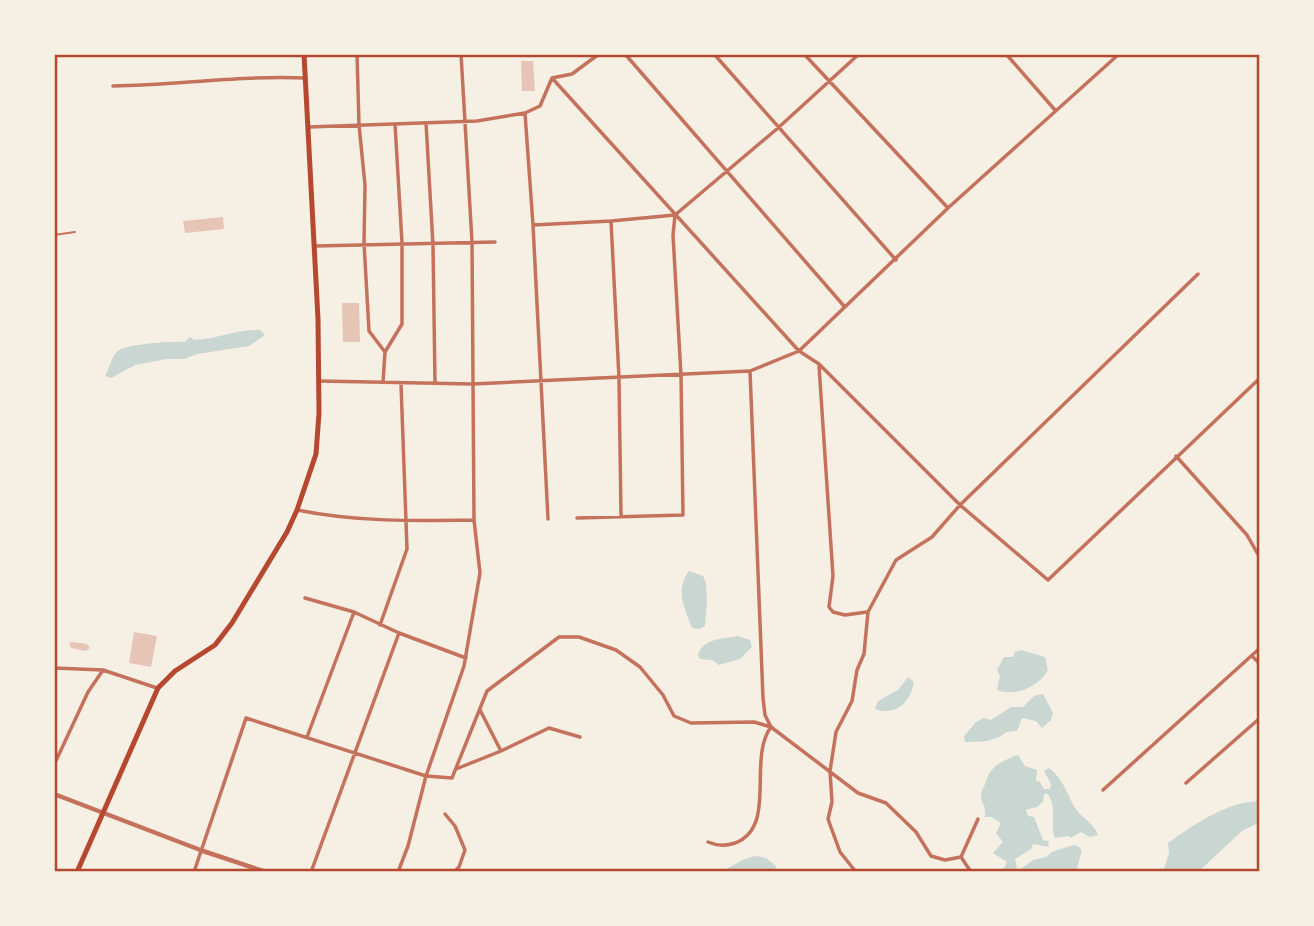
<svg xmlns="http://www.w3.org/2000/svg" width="1314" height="926" font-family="'IBM Plex Serif',serif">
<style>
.water{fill:#c9d6d2}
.building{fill:#e6c5b7}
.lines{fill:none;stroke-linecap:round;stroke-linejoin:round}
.service{stroke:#c5725c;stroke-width:2}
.minor{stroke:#c5725c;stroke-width:3.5}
.tertiary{stroke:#c5725c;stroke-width:4.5}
.secondary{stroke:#b5482f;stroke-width:5}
.neatline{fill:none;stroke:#b5482f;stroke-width:2.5}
</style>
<rect width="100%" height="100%" fill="#f6efe4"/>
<path class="water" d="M260 330 265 335 249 346 197 354 184 359H166L135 365 111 378 105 376C110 368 111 357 118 351 126 344 174 341 185 342L190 337 194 340C217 339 237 329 260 330Z
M689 571 703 576 706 583 707 602 705 626 700 629 692 628C684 607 675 590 689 571Z
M738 636 750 640 752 647 740 659 719 665 712 660 700 659 698 655C703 638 723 639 738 636Z
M1021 650 1045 657 1048 670C1039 687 1015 697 997 690L1000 676 997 670 1004 657H1013L1015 652Z
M908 677 914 682C910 703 896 716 875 709L878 701 898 690Z
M1043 694 1053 713 1051 720 1042 728 1036 721 1022 718 1017 731 1006 732C996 742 978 742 965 742L964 736 976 722 984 718 991 720 1011 707H1023L1034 696Z
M1018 755 1025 766 1037 770 1036 782 1039 781 1044 789H1050L1051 784 1044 771 1049 768C1068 783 1067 800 1080 814 1087 821 1094 825 1098 835L1090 837 1081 832 1071 838 1069 836 1055 838C1049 823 1058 809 1048 794H1044L1043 802 1037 807 1026 810 1028 816 1034 817 1043 840 1048 841 1049 847 1033 844 1031 849 1015 859 1017 868 1010 872H1002L1007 862 993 853 1003 842 996 833 1001 823 992 817H985C987 808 981 803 981 795 981 790 984 788 985 784 990 766 1001 761 1018 755Z
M1260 801V822L1242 831 1198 872H1163L1169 853 1168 843C1195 824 1226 802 1260 801Z
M1073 845 1078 846 1082 850 1076 872H1017L1033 860 1046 857 1052 852Z
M757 856 766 858 776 866 775 872H719C733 867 743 857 757 856Z"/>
<path class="building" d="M521 61H533L535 91H522Z
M223 217 224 229 185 233 183 221Z
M342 303H359L360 342H343Z
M134 632 157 636 151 667 129 663Z
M72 642 87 644 90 648 86 651 71 648 69 643Z"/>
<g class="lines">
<path class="service" d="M54 235 75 232"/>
<path class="minor" d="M357 54 359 125 365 185 364 243 369 331 385 352
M625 54 844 306
M714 54 896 260
M804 54 948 208
M1006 54 1055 110
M552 78 799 351 819 364 960 505 1048 580 1260 378
M113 86C178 85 241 75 306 78
M525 113 533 225 548 519
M426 123 433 245 435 383
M309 127 477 121 525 113 540 106 552 78 572 74 599 54
M611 221 619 378 621 516
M533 225 611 221 675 215 778 128 859 54
M315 246 495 242
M819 366 833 576 829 607 833 612 845 615 867 612
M750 371 763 698 765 715 771 727
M319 381 473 384 750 371 799 351 948 208 1119 54
M383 382 385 352 402 324V243L395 124
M1176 456 1247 535 1260 558
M297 510C356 522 415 521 474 520
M577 518 683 515 681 375 673 235 675 215
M305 598 354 612 399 633 466 658
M380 625 407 549 401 384
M1252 656 1260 664
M54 668 103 670 157 688
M307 737 354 612
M501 751 549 728 580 737
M54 765 88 692 103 670
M456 769 501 751 480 710
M1186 783 1260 718
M1103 790 1260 648
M445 814 455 826 465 850 459 867 454 872
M708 842C717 846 726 846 735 843 778 827 747 759 771 727
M194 872 246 718 426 776 452 778 487 691 559 637H579L616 650 640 667 663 695 674 716 691 723 754 722 771 727 858 793 886 803 916 832 931 856 945 860 961 857
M311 872 399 633
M398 872 408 846 426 776 464 666 480 573 474 520 472 242 461 54
M856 872 840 852 828 819 832 802 830 771 836 732 852 701 857 670 864 654 868 612 896 560 932 537 960 505 1198 274
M971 872 961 857 978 819"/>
<path class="tertiary" d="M54 794 203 851 266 872"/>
<path class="secondary" d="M77 872 158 688 175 671 215 645 232 623 287 532 297 510 316 454 319 413 318 319 304 54"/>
</g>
<rect width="1314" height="926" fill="none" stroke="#f6efe4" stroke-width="112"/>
<rect x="56" y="56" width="1202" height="814" class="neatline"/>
</svg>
